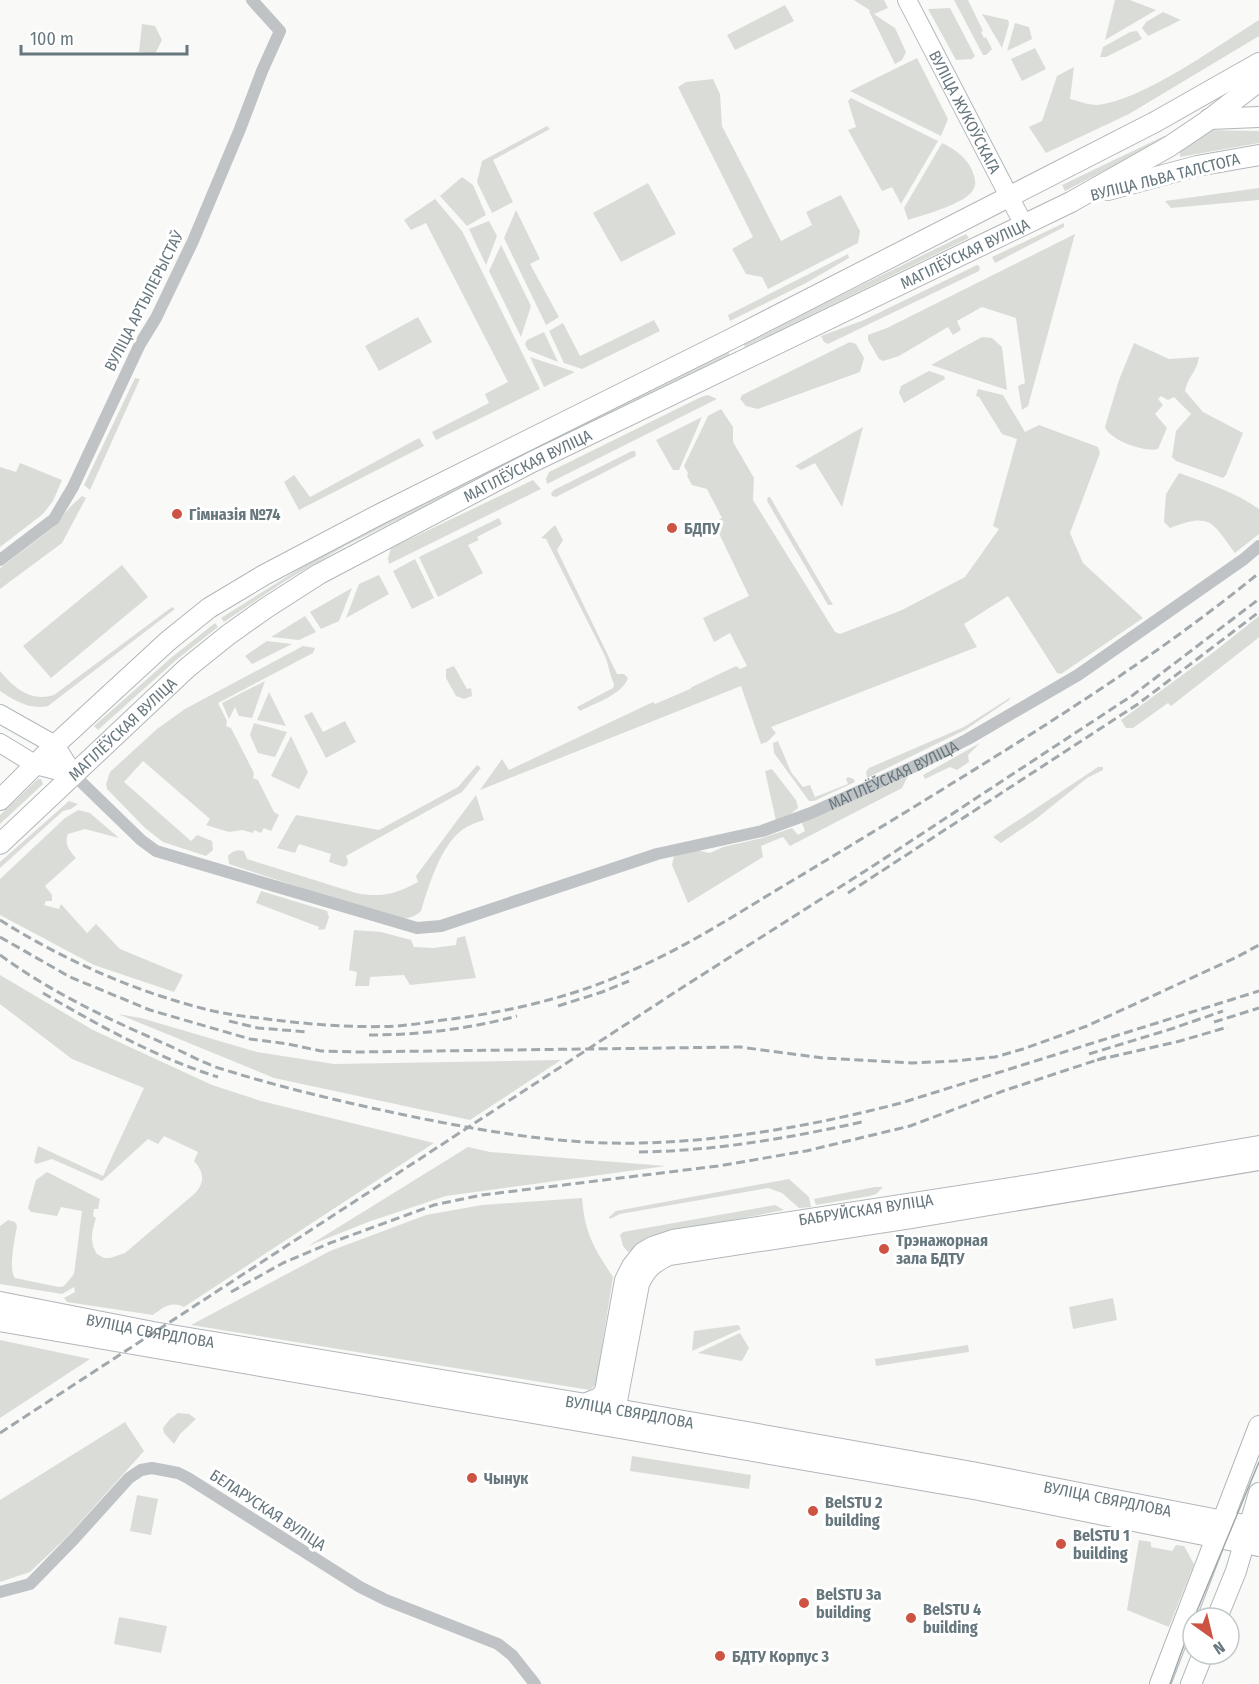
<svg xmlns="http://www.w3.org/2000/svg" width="1259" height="1684" font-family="'Fira Sans Condensed',sans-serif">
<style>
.green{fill:#daddd7}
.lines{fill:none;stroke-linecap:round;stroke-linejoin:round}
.secondary-casing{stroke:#b1b8bb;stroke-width:20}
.primary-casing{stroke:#b1b6b9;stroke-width:22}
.street{stroke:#bfc3c6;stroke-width:12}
.secondary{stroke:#fff;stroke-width:18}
.primary{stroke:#fff;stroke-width:20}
.tram{stroke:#a1a8ac;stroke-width:1.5}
.rail{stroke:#a1a8ac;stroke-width:3;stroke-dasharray:9 4.5;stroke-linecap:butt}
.poi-dot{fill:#cd5443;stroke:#fff;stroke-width:2}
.labels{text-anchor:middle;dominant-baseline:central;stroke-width:6;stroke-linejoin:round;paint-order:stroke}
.street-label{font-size:16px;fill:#67777e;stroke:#fff}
.poi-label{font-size:16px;font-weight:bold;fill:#67777e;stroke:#fff;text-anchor:start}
</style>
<rect width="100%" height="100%" fill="#f9f9f7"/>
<path class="green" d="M854 0H884L888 8 874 14 895 28 906 52 902 60 895 64 869 11H871Z
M954 0H968L983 31 981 32 984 38 986 37 992 49 986 55H983Z
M1115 0H1130L1156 10 1105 40Z
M785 5 794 21 735 50 727 35Z
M950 8 975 56 972 59 956 60 928 9Z
M1163 12 1181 20 1148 36 1142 28 1146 22Z
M982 14 1008 20 1009 24 1002 48Z
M1259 20V36L1129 114 1046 153 1029 127 1042 121 1057 76 1074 67 1070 99C1078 101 1088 105 1097 105 1144 100 1217 46 1259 20Z
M1015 23 1029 27 1032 39 1007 51Z
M142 24 155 26 162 40 155 54 139 52Z
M1137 31 1142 39 1106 57H1100L1103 47 1130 32Z
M1035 48 1046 69 1022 81 1011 59Z
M917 58 948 119 941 136 850 91Z
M713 79 720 94 722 126 781 241 812 225 806 212 841 195 860 231 858 243 768 289 762 277 746 274 732 249 753 237 678 87 686 82Z
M851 98 938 141 901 204 892 187 882 191 848 130 856 127 848 101Z
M547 126 550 129 493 160 513 202 492 213 477 182 482 161Z
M1210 130 1259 131V143L1180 157V149Z
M1164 136H1171L1065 191 1062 185Z
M942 143C956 150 965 156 972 170 974 176 977 182 974 188 969 203 923 215 908 220L904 208Z
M462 177 473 185 486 215 467 226 440 196Z
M648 183 676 234 621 262 593 213Z
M1259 188V200L1171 208 1165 201Z
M435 199 462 231 540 389 436 440 432 432 489 403 485 394 508 382 426 223 411 230 404 220Z
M516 210 540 259 530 264 559 317 546 325 504 238Z
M489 221 497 236 486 265 469 229Z
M1064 223V227L995 263 992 257Z
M966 234 969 238 745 347 743 343Z
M1075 234 1028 406 1022 410 1018 386 1025 383 1016 318 982 307 957 321 961 330 953 335 948 327 899 356 883 361 879 359 868 340V335L887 328Z
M501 245 531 306 521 337 489 271Z
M848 254 849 258 806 283 730 321 728 315Z
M977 265 980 267 979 271 828 344 824 342 821 336 864 320Z
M418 317 432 342 379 371 365 346Z
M654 320 660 331 582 369 564 363 549 331 563 323 580 356Z
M544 332 558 362 528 350 525 344 527 340Z
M982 337 992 338 1002 347 1007 390 931 365Z
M850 342 856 344 864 358 860 372 758 409 746 406 740 399 742 395Z
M1134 343 1169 359 1199 357C1197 372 1188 376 1185 391L1203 412 1243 433 1226 475 1223 478 1176 461 1172 457 1176 431 1191 414 1174 397 1168 400 1161 396 1158 399 1163 405 1155 414 1167 428 1158 449C1146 453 1109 440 1105 427L1119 380Z
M728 351 730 355 347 545 285 581 224 622 221 618 329 550Z
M530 357 575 372 544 387Z
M929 371 944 376 945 379 904 403 899 393 901 386Z
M135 378 140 379 90 490 84 485Z
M978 389 1003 395 1025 432 1039 425 1098 447 1100 453 1070 533 1083 563 1143 618 1061 674 1057 673 1008 596 964 624 977 647 771 727 776 733 767 742 761 744 741 686 480 790 502 759 509 770 653 702 655 704 690 689 692 687 736 666 740 669 747 666 730 633 714 642 703 618 749 596 714 523 722 518 707 489 692 485 687 476 688 473 684 466 708 416 721 409 733 427V442L754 478 753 500 835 632 840 634 902 610 965 577 999 529 993 526 1017 439 1002 434 979 397 976 396Z
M708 395 717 399 547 484 546 479 549 472 701 397Z
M702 417 679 470H673L656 440Z
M863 427 842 507 815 463 801 470 795 466Z
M419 438 424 446 299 510 284 482 294 475 310 497Z
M632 451H635L636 456 556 497 552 496 551 493 554 490Z
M20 463 62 480 53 501 43 514 0 547V467L16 472Z
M1179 473C1207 483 1235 492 1259 509V534L1235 553C1212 522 1211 512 1170 528L1164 522 1166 494Z
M533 480 541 489 389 564 388 558 391 548Z
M82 496 86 498 62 543 0 589V568L54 527 70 507Z
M768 497H770L833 605H828L767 501Z
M499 518 502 524 477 537 479 540 468 545 483 573 438 597 419 557Z
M555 525 563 540 557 550 617 674H624L628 678C622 695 595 703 580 711L577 707 613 688 614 684C609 673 609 664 604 654L546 539 541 538Z
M415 559 434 598 412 609 393 571Z
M122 565 148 597 51 678 23 646Z
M379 575 389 594 346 618 359 584Z
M352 588 339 621 321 629 310 612Z
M172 607 175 609 48 706C30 710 15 701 0 691V671C15 689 31 702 54 695Z
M305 616 316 632 299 640 271 637Z
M1259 616V637L1257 639 1171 706 1168 703 1133 728H1126L1121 720 1215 651Z
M215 623 218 627 175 661 98 730 94 726 172 657Z
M267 641 292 644 252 664 245 656Z
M303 646 315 648 313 653 218 703 227 721 226 726 231 728 254 773 253 778 258 780 274 812 279 815 271 831 264 828 261 833 254 830 253 833 242 830 229 832 206 825 210 819 143 761 124 782 191 841 197 835 212 841 213 850 206 856 163 842 145 828 107 789 106 784 110 772 157 729 185 709Z
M454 666 467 689 471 688 472 696 464 699 456 696 446 678V669Z
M265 681 252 718 239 716 235 707 229 719 222 703Z
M269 692 286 726 257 720Z
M1011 697 1009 700 965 730 867 778 866 772 869 768 964 727Z
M312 712 323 732 345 721 356 742 326 758 304 716Z
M254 723 287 732 275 757 258 753 250 735Z
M291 736 308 772 299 789 271 776Z
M778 741 791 772 803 787 810 785 815 797 848 784 846 779 848 777 854 779 855 782 814 801H809L774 753 773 743Z
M980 743 968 755 969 762 957 770 950 767 925 779 923 775Z
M477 765 481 768 462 792 346 856 348 861 347 865 344 867 329 862 331 854 299 844 295 853 277 848 296 815 379 830 458 787Z
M1098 767H1103V770L1087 778 1036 819 1001 843 993 837Z
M772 769 796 800 798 808 787 817 776 821 765 771Z
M908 776 902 788 790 846 783 837 761 846 763 857 688 903 672 865 674 856 696 850 710 853 723 847 762 838 792 828 798 835 805 831 802 823Z
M38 779H41L43 784 0 824V815Z
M476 795 484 820C477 822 469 825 462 830 440 847 429 885 421 911 411 921 399 919 386 916L229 864 228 856C233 851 236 849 244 851L247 859 356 893C381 898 396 894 418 882L416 876Z
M69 801 78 804 71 809 63 811 0 868V862Z
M78 810 90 813 119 838 85 829 68 834C64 844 69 850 76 858L45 886 52 895V901H46L44 905 59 909 61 904 87 933 96 924 120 949 183 975 174 992 94 965 0 915V879L65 818Z
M261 891 327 911 329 917 325 929 318 930 319 927 256 903Z
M354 930 381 932 411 940 414 947 433 948 456 945 457 938 465 936 476 978 410 985 404 975 370 977 369 986H355L357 972 349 970Z
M0 975 93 1030 212 1085 261 1101 434 1143 184 1307C171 1301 164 1307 153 1315L67 1302 64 1298 75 1292 74 1287 62 1294 0 1284V1226L8 1220 15 1222 17 1226C15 1238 8 1269 15 1278L59 1287 64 1286 74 1274 82 1211 61 1207 57 1216 31 1212 28 1208 36 1180 47 1172 100 1199 98 1209H94L93 1216 96 1218C92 1230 89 1243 97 1254L104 1258H110L125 1253 193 1195C205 1184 205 1173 194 1161L198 1152 164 1136 158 1144 148 1139 102 1181 52 1159 36 1164 34 1162 38 1146 103 1176 144 1088 72 1059 0 1004Z
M118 1014 141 1018 257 1052 334 1064 561 1060 470 1120 274 1078Z
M468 1147 490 1152 666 1166 446 1196 368 1222 308 1246Z
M789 1179 809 1197 811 1207 799 1208 782 1193 768 1188 620 1214 610 1219 609 1217 616 1211Z
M875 1187H883L876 1194 870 1196 816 1205 814 1199Z
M582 1198C585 1234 594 1248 613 1277L596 1384 590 1390 191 1325 330 1251 426 1215 482 1205Z
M775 1205 784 1210 652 1236 628 1252 623 1246 620 1235 623 1232Z
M1113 1298 1117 1320 1073 1329 1069 1307Z
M738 1325 741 1329 692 1351 694 1331Z
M740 1333 749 1348 742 1361 698 1353Z
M0 1340 90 1359 0 1418Z
M968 1345 969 1352 876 1366 875 1359Z
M178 1413 189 1414 196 1419 180 1434 174 1444 164 1433 163 1428 170 1419Z
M125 1422 144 1451 67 1537 30 1572 0 1582V1500Z
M632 1456 751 1475 749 1489 630 1471Z
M137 1495 158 1499 151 1535 130 1531Z
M1139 1540 1151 1542V1547L1172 1551 1176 1545 1184 1546 1194 1564 1169 1627 1127 1610Z
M119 1617 167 1626 161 1653 114 1644Z"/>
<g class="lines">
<g class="secondary-casing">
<g id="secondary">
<path id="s2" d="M907 0 1024 225"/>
<path d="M0 714 55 745 74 775"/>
<path d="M0 743 36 765 74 775"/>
<path id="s3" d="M584 1403 599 1397 604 1391 624 1280 631 1266 642 1252 652 1246 673 1239 1037 1183 1259 1145"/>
<path d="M614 1422 640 1284C647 1269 654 1263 669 1256L911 1219 1259 1161"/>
</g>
</g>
<g class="primary-casing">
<g id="primary">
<path d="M1209 119 1259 117"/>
<path d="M1108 190 1197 166 1259 155"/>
<path d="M0 800 55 745 168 641 209 608 264 575 380 514 735 337 1155 122 1259 63"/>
<path id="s4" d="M0 844 187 668 228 635 266 608 319 574 532 462 1071 202 1170 146 1210 119 1259 81"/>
<path id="s5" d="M0 1302 153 1332 616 1409 972 1472 1259 1528"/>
<path d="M0 1321 979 1490 1259 1546"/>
<path d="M1217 1618 1236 1571 1259 1493"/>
<path d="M1160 1684 1259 1426"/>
<path d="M1191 1684 1203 1654"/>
</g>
</g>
<g class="street">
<path d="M0 560 54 519 73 487 140 344 156 318 193 241 240 129 262 71 280 31 252 0"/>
<path id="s1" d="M74 775 141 840 156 851 417 928 441 926 657 854 762 831 811 813 917 765 968 739 1078 675 1244 559 1259 546"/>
<path d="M0 1592 30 1584 73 1540 129 1478 141 1470 152 1468 178 1473 188 1478 360 1587 386 1600 498 1644 512 1655 535 1684"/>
</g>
<use href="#secondary" class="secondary"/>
<use href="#primary" class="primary"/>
<path class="tram" d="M1194 1618 1259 1462
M1170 1684 1193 1620"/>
<path class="rail" d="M848 893 1138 704 1259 612
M0 920C65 961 138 993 213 1011 236 1016 260 1018 283 1021 320 1025 358 1028 396 1026 414 1025 433 1021 452 1019 512 1011 572 997 628 972 678 951 724 922 770 894 817 866 863 838 909 810 1029 736 1150 662 1259 573
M0 937 70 977 150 1010 250 1039 288 1044 321 1051 357 1052 740 1047 823 1058 912 1063 954 1061 995 1057 1023 1049 1087 1026 1235 958 1259 945
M0 955C52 993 112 1021 170 1046 187 1054 205 1064 222 1069 289 1090 356 1105 424 1119 496 1133 567 1145 640 1143 728 1141 816 1125 901 1103L1259 991
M43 993C98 1025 157 1058 218 1077
M558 1006 602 992 629 981
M229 1021 258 1028 309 1032
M1214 1022 1259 1008
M369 1035C419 1035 469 1029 517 1016
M1089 1054 1171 1029 1223 1011
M1097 1060 1180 1041 1228 1027
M639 1152C715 1151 789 1138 862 1122
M231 1292 283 1263 330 1243 434 1205 482 1195 718 1166 806 1151 910 1126 1003 1091 1106 1057
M0 1433 680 989 876 864 1133 695 1259 599"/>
</g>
<g class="poi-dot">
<circle cx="177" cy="514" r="6"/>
<circle cx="672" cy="528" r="6"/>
<circle cx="884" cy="1249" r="6"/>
<circle cx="472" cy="1478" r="6"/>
<circle cx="813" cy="1511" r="6"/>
<circle cx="1061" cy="1544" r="6"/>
<circle cx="804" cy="1603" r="6"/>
<circle cx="911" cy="1618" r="6"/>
<circle cx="720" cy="1656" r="6"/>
</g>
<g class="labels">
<g class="street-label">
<text stroke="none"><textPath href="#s2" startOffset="126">ВУЛІЦА ЖУКОЎСКАГА</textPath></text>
<text transform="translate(1165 177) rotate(-14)">ВУЛІЦА ЛЬВА ТАЛСТОГА</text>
<text stroke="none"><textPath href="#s4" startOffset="1140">МАГІЛЁЎСКАЯ ВУЛІЦА</textPath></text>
<text transform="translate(144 301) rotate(-63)">ВУЛІЦА АРТЫЛЕРЫСТАЎ</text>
<text stroke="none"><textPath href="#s4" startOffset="654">МАГІЛЁЎСКАЯ ВУЛІЦА</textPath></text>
<text stroke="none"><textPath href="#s4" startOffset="168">МАГІЛЁЎСКАЯ ВУЛІЦА</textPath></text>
<text stroke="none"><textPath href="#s1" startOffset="886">МАГІЛЁЎСКАЯ ВУЛІЦА</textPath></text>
<text stroke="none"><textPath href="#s3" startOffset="399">БАБРУЙСКАЯ ВУЛІЦА</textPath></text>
<text stroke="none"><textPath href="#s5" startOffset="153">ВУЛІЦА СВЯРДЛОВА</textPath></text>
<text stroke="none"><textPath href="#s5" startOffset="639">ВУЛІЦА СВЯРДЛОВА</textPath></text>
<text stroke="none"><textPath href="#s5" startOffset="1125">ВУЛІЦА СВЯРДЛОВА</textPath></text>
<text transform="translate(268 1510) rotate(33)">БЕЛАРУСКАЯ ВУЛІЦА</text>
</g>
<g class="poi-label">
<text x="189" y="514">Гімназія №74</text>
<text x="684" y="528">БДПУ</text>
<text x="896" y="1240">Трэнажорная<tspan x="896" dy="18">зала БДТУ</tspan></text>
<text x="484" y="1478">Чынук</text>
<text x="825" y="1502">BelSTU 2<tspan x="825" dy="18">building</tspan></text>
<text x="1073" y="1535">BelSTU 1<tspan x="1073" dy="18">building</tspan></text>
<text x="816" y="1594">BelSTU 3a<tspan x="816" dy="18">building</tspan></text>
<text x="923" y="1609">BelSTU 4<tspan x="923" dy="18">building</tspan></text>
<text x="732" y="1656">БДТУ Корпус 3</text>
</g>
</g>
<g transform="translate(1211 1636) rotate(146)"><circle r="28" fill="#ffffff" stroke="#c2c9cb" stroke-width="1.5"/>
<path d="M0-4.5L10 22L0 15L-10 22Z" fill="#cd5443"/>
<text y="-9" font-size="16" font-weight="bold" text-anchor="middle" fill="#67777e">N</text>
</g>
<path d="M21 45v9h166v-9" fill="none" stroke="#67777e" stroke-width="3"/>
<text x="30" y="45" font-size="18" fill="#67777e" stroke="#ffffff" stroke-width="4.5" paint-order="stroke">100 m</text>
</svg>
